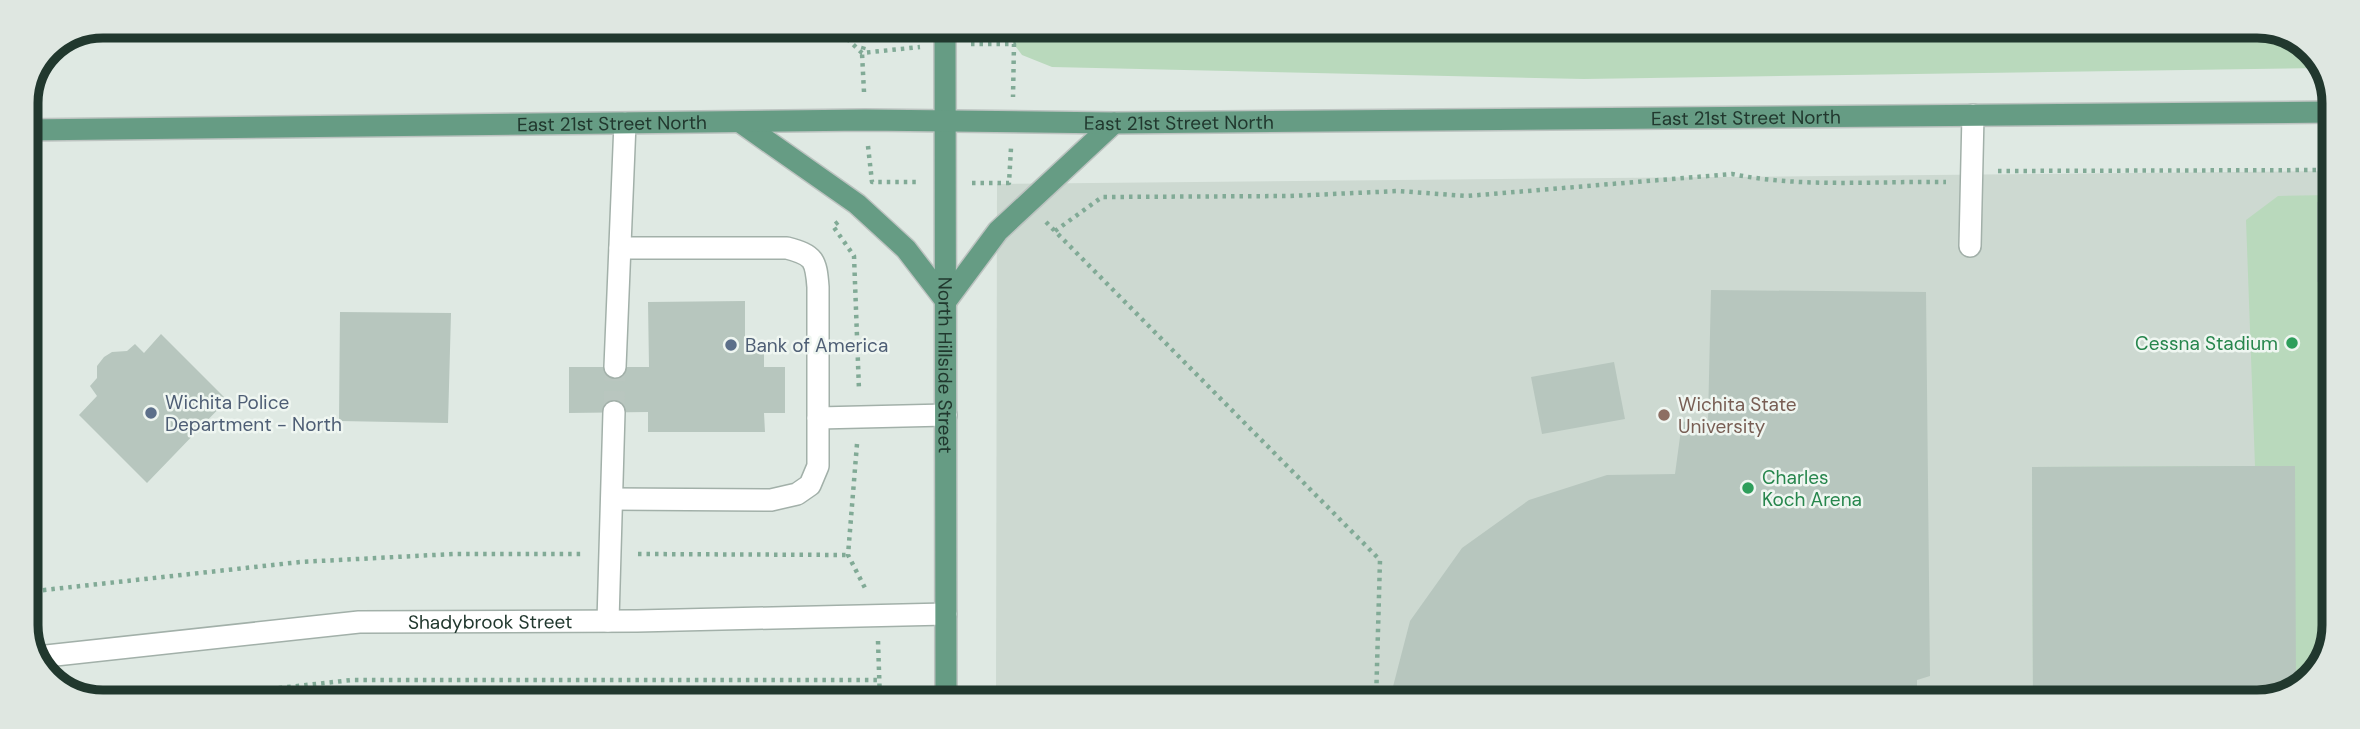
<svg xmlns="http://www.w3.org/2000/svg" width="2360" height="729" font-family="'DM Sans',sans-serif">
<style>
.built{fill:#cdd9d1}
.green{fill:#b9d9bc}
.building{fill:#b7c6be}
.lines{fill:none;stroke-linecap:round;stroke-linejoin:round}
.minor-tunnel{stroke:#b9c6bf;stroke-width:21;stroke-dasharray:21 10;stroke-linecap:butt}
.minor-casing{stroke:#a2b0a9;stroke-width:24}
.major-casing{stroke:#bcc3c0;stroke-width:24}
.path{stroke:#81aa96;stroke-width:4.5;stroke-dasharray:3.5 5;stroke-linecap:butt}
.minor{stroke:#fff;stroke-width:21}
.major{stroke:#669c84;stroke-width:21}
.leisure-dot{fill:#2e9e5b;stroke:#eff6f1;stroke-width:2.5}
.service-dot{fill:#5c6f8a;stroke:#eff6f1;stroke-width:2.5}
.education-dot{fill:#8d6e63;stroke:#eff6f1;stroke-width:2.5}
.labels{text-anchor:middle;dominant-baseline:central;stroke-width:5;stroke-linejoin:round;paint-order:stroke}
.street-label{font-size:19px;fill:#21382e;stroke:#eff6f1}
.leisure-label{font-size:19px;fill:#27864d;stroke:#eff6f1;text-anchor:end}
.service-label{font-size:19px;fill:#4e5e75;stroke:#eff6f1;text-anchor:start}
.education-label{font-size:19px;fill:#785e54;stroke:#eff6f1;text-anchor:start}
.rim{fill:none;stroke:#21382e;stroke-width:9}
</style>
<rect width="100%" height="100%" fill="#dfe9e3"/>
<path class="built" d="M2333 171 2331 646 2304 686 2257 703 996 701 997 184Z"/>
<path class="green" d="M1001 27 2277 29 2315 53 2321 68 1584 79 1052 67 1022 55Z
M2333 195 2331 646 2304 686 2257 703 2033 702 2032 467 2255 466 2246 220 2278 196Z"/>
<path class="building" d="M2317 202H2333V282H2317Z
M1711 290 1926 292 1930 676 1917 680V702H1389L1410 621 1462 548 1529 500 1607 475 1675 474 1682 422 1708 420Z
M745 301V347H764V367H785V413H764L765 432H648V412L569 413V367H649L648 302Z
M340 312 451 313 448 423 339 421Z
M161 334 227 400 147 483 79 415 97 396 90 386 97 378V366L104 357 112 352 127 351 135 344 144 353Z
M1614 362 1625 419 1542 434 1531 377Z
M2255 466H2295L2296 689 2257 703 2033 702 2032 467Z"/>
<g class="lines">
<path class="minor-tunnel" d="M614 412 615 367"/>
<g class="minor-casing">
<g id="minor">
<path d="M1970 246 1973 115"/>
<path d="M615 367 625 123"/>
<path d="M818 418 946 415"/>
<path d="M612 499 771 500 797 494 810 485 818 466V287C816 260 814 255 787 248H620"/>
<path d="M608 621 614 412"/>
<path id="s1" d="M37 657 359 622 637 621 946 614"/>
</g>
</g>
<g class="major-casing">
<g id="major">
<path id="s2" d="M945 27 946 701"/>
<path d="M740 122 857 204 906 249 946 301 998 231 1114 123"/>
<path id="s3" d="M26 130 865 120 1114 123 2333 112"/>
</g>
</g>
<path class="path" d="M835 27 862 53 920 47
M971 44H1014L1013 97
M864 92 862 53 869 27
M868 146 872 182H918
M1998 171 2333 170
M972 183H1009L1011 148
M838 222 833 226 854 256 859 390
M1046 222 1380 560 1376 702
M1055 231 1102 197 1290 196 1398 191 1467 196 1732 174C1801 188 1876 181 1946 182
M857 444 848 555 865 588
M638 554 848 555
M26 592 300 562 453 554H584
M878 641 880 701
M169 700 352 680H880"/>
<use href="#minor" class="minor"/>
<use href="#major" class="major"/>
</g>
<g class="leisure-dot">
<circle cx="2292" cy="343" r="7"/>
<circle cx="1748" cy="488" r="7"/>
</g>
<g class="service-dot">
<circle cx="731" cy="345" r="7"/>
<circle cx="151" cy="413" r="7"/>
</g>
<circle class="education-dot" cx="1664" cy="415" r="7"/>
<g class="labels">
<g class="street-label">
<text stroke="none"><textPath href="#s3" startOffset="1720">East 21st Street North</textPath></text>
<text stroke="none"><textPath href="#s3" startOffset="1153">East 21st Street North</textPath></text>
<text stroke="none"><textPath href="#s3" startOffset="586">East 21st Street North</textPath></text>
<text stroke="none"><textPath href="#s2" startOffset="338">North Hillside Street</textPath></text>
<text stroke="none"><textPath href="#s1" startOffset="455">Shadybrook Street</textPath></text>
</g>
<g class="leisure-label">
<text x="2278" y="343">Cessna Stadium</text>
<text x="1762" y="477" text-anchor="start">Charles<tspan x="1762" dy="22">Koch Arena</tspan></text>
</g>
<g class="service-label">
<text x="745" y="345">Bank of America</text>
<text x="165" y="402">Wichita Police<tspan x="165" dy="22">Department - North</tspan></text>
</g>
<g class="education-label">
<text x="1678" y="404">Wichita State<tspan x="1678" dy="22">University</tspan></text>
</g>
</g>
<path d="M0 0H2360V729H0ZM103 38H2257A65 65 0 0 1 2322 103V625A65 65 0 0 1 2257 690H103A65 65 0 0 1 38 625V103A65 65 0 0 1 103 38Z" fill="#dfe7e1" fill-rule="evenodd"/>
<path class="rim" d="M103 38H2257A65 65 0 0 1 2322 103V625A65 65 0 0 1 2257 690H103A65 65 0 0 1 38 625V103A65 65 0 0 1 103 38Z"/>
</svg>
